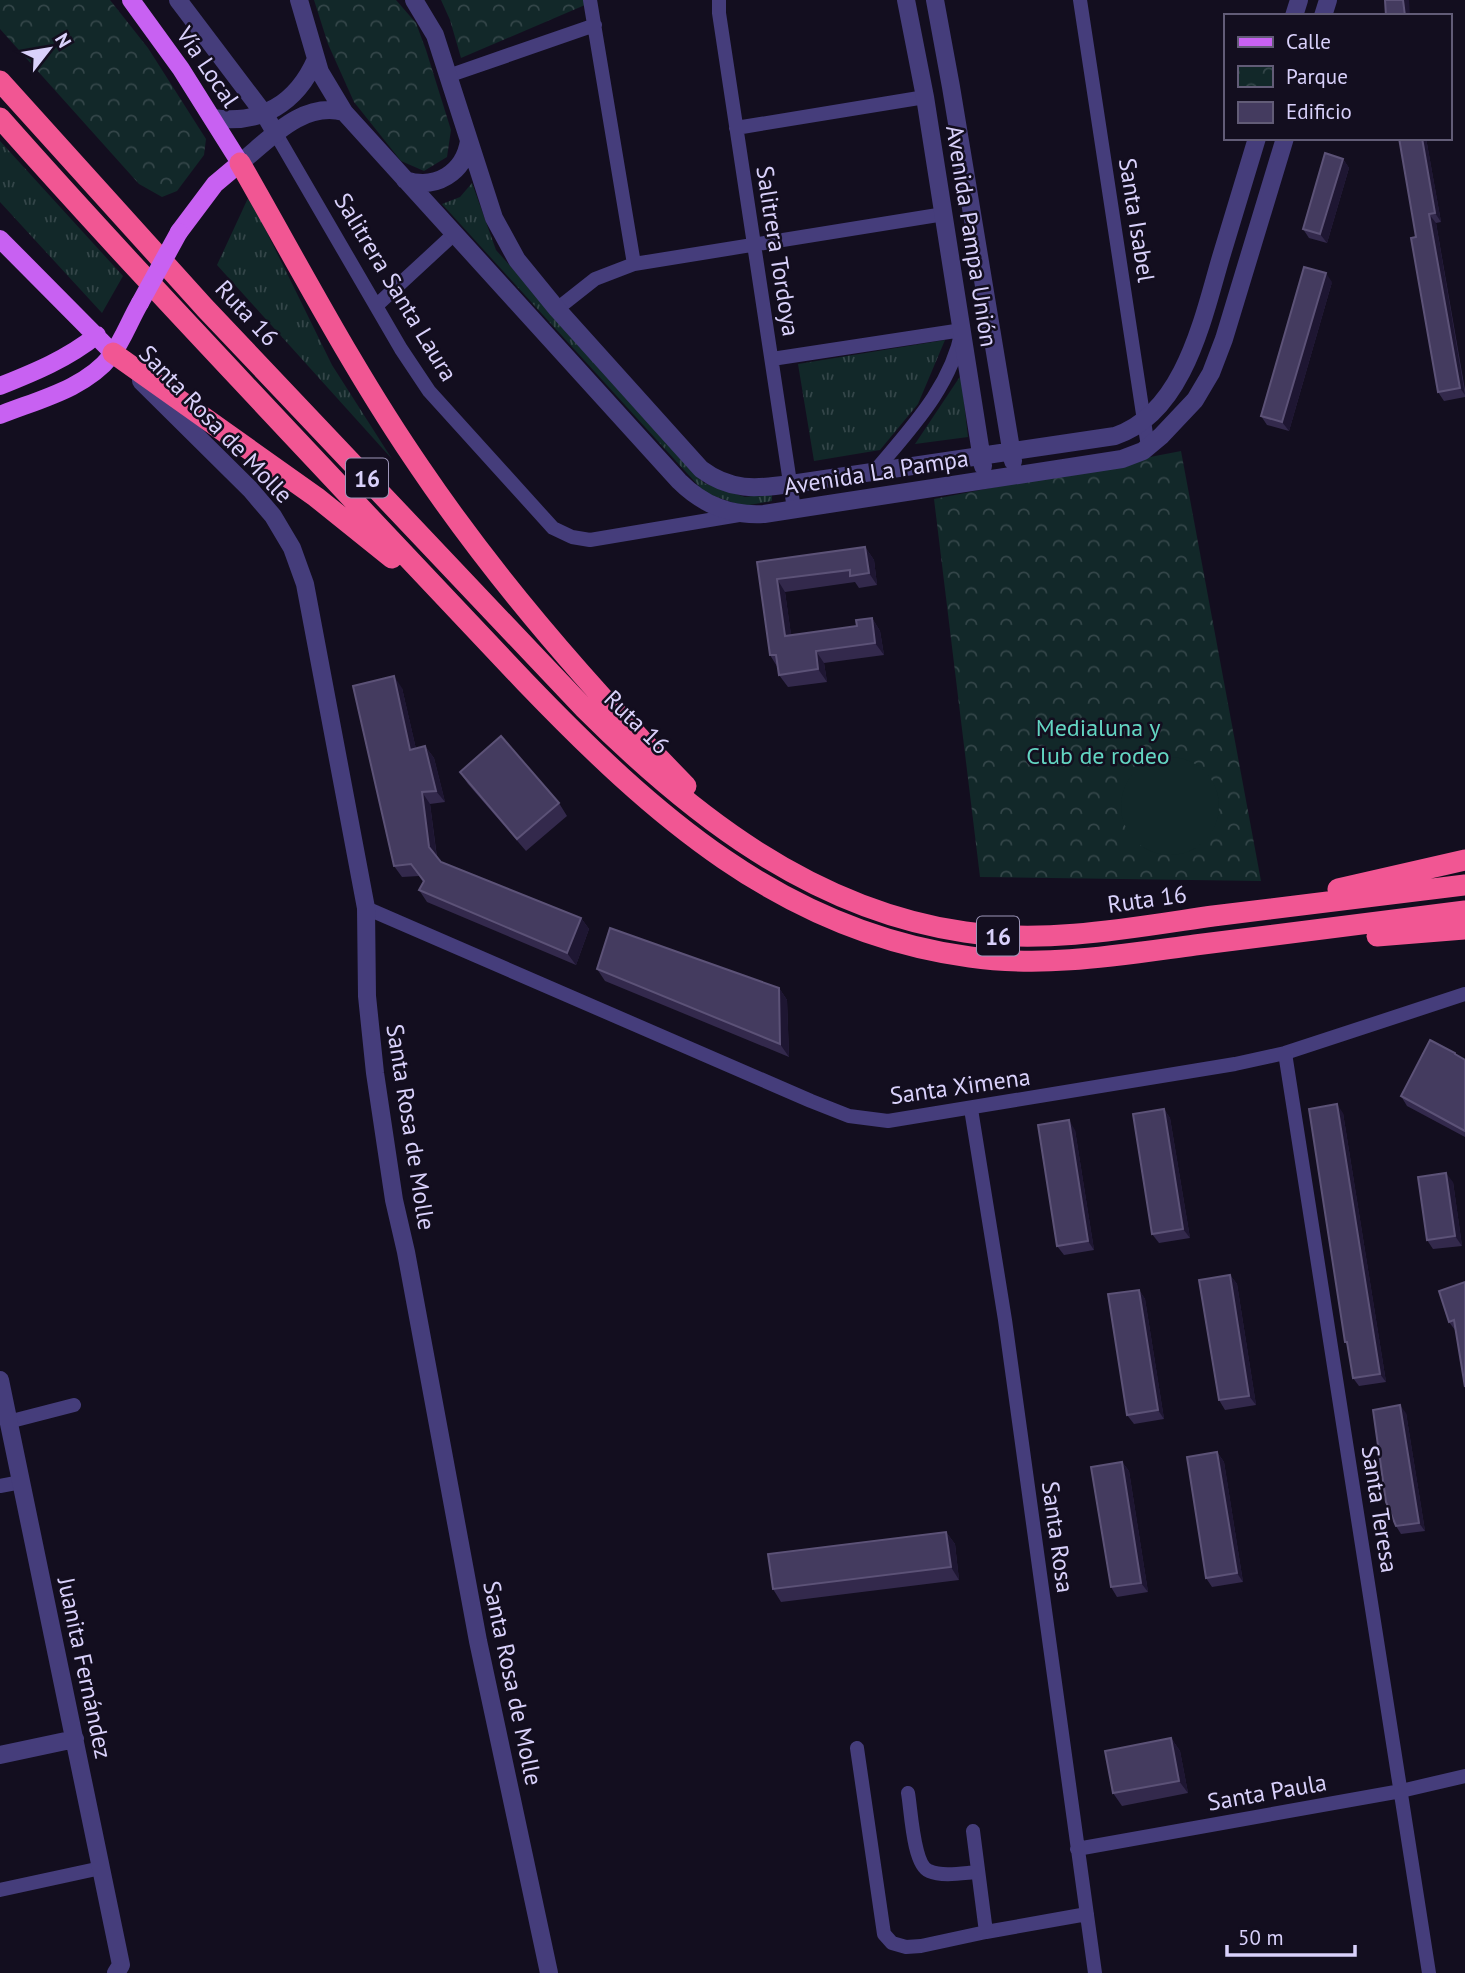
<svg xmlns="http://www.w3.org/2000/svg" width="1465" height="1973" font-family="'PT Sans',sans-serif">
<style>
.grass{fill:url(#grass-tufts)}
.park{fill:url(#park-crowns)}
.pitch{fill:#122829}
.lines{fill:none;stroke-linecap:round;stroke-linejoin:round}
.minor{stroke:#453d7b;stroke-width:14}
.tertiary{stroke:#453d7b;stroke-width:18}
.primary{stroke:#c861f2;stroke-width:18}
.motorway{stroke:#f15693;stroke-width:21}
.primary-bridge{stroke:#c861f2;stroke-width:18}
.wall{fill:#33294c}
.shaded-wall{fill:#1e1632}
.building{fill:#443b5f;stroke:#5c5277;stroke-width:2}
.labels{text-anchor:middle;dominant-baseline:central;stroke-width:5;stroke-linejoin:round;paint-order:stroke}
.shield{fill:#130e1f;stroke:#9e96b9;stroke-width:2}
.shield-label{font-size:23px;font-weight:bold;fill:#d9d1fb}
.street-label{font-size:24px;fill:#d9d1fb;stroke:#130e1f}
.park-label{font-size:24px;fill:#63d5c2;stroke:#130e1f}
</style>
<defs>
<pattern id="grass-tufts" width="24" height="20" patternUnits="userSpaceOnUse" patternTransform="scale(1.75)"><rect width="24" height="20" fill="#122829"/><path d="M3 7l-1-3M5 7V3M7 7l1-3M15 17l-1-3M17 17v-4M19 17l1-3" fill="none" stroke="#344649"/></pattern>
<pattern id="park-crowns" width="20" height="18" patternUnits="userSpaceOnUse" patternTransform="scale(1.75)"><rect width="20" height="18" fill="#122829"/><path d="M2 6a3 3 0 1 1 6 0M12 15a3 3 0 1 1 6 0" fill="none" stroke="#344649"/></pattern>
</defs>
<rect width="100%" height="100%" fill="#130e1f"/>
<path class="grass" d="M0 141 123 276 102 313 0 202Z
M472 183 496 250 704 483 745 497 772 493V501L743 506 705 493 442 204 460 197Z
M249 196 332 365 392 459 217 265Z
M945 340 918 404 880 450 814 461 798 364Z
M961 375 968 437 915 444Z"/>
<path class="park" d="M0 0H110L148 48 206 139 204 155 177 191 162 197 139 184 0 29Z
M314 0H396L416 23 426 50 451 130 447 157 424 171 401 161 354 102 328 44Z
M441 0H584L585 5 461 58 450 20Z
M1181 451 1261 881 980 877 934 499Z"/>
<path class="pitch" d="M1121 806a49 49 0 1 1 98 0a49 49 0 1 1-98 0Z"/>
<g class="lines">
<path class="minor" d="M590 0 634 264
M719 0V13L794 509
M1080 0 1148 447
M448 76 595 25
M736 128 925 97
M276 134 401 349 429 391 553 528 572 537 590 540 739 515
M376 306 454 234
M557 309 595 279 634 264 944 214
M772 359 962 330C951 387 911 428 875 471
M366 908 811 1101 849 1116 888 1121 1235 1064 1285 1053 1465 994
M1285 1053 1429 1973
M971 1109 1005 1320 1095 1973
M8 1422 74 1405
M0 1486 21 1482
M857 1748 884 1934 892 1943 906 1947 921 1946 986 1932 1087 1914
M908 1793C911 1809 913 1865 929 1871 943 1877 963 1873 978 1872
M973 1831 986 1932
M1077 1849 1401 1791 1465 1776
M0 1890 101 1868"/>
<path class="tertiary" d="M178 0 265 115 276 134
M299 0 320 72 344 112 679 481C703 505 730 516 764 514L1122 459 1143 451 1161 436 1195 400 1211 373 1224 339 1285 138
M414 0 435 35 494 218 517 260 557 309 701 469C730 491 756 489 791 484L1115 436C1184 413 1203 318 1221 257 1233 218 1245 178 1257 138
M906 0 925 97 983 466
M935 0 951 87 1013 461
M1294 16 1299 0
M1323 16 1328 0
M213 118C261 125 297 103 316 59
M240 163C270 139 302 101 344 112
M405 180C436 190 464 173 469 141
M141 381 250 489 273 516 292 548 305 584 366 908 367 996 375 1073 394 1200 406 1252 478 1641 549 1973
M0 1380 121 1965 116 1973
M0 1755 75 1739"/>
<path class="primary" d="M131 0 181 69 240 163 215 184 179 232
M0 239 113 353
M0 386C35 372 67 359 97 335
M0 415C37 400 85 389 111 356 123 340 130 320 140 303"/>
<path class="motorway" d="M0 81 205 308 584 708C690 814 812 910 965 932 1048 944 1131 928 1213 916 1297 905 1381 895 1465 885
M0 118C116 249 237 376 357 504 413 563 469 623 525 682 651 813 782 932 970 957 1046 968 1120 955 1195 945 1285 934 1375 923 1465 911
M240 163C299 266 354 372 421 469 499 584 589 687 686 786
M113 353 316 497 392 558
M1338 889 1465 860
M1377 936 1465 929"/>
<path class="primary-bridge" d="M140 303 179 232"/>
</g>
<path class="wall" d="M1399 138H1426L1441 222 1436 223 1465 390V397L1444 401 1438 392 1416 237Z
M1343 159 1349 168 1327 243 1309 238 1303 229Z
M1332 282 1289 431 1267 425 1261 416Z
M865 547 874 560 877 585 859 588 855 582 785 592 791 635 857 626 872 618 880 631 884 655 824 663 827 682 788 687 779 675 778 668 770 655 757 562Z
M402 688 416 749 425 746 434 758 445 802 430 804 437 857 441 862 581 918 589 929 576 965 427 902 419 890 423 882 419 876 402 877 394 866Z
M460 772 559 803 567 816 526 851 468 784Z
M597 969 779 988 787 1000 789 1057 605 981Z
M1458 1056 1465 1060V1137L1407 1106 1401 1096Z
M1164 1109 1170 1118 1190 1238 1159 1243 1152 1234Z
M1343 1113 1386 1382 1359 1386 1353 1378 1348 1346 1345 1342Z
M1075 1130 1094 1250 1064 1255 1057 1246Z
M1453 1182 1462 1246 1433 1249 1427 1240Z
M1230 1275 1237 1284 1256 1405 1225 1410 1219 1400Z
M1465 1282 1455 1330 1449 1322Z
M1139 1290 1145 1299 1164 1419 1134 1424 1127 1415Z
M1406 1413 1425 1531 1401 1534 1396 1526Z
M1217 1452 1224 1462 1243 1582 1212 1587 1206 1578Z
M1122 1462 1129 1471 1148 1592 1117 1597 1111 1587Z
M946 1532 955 1544 959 1580 781 1602 773 1589Z
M1171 1738 1180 1751 1188 1793 1122 1806 1113 1793Z"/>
<path class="shaded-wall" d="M1403 0H1409L1410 16H1405Z
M1422 138H1426L1441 222 1435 213Z
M1343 159 1349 168 1327 243 1320 234Z
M1429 214 1436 223 1465 395 1460 388Z
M1326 273 1332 282 1289 431 1282 422Z
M865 547 874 560 877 585 869 573Z
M777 579 785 592 793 648 785 636Z
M872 618 880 631 884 655 875 643Z
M816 651 824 663 827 682 818 669Z
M394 676 402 688 419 762 410 750Z
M425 746 434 758 445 802 436 791Z
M422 792 430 804 437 859 429 847Z
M581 918 589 929 576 965 567 953Z
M779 988 787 1000 789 1057 780 1044Z
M1337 1104 1343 1113 1386 1382 1380 1374Z
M1164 1109 1170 1118 1190 1238 1183 1229Z
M1069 1120 1075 1130 1094 1250 1088 1241Z
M1446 1173 1453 1182 1462 1246 1455 1236Z
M1230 1275 1237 1284 1256 1405 1249 1396Z
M1139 1290 1145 1299 1164 1419 1158 1410Z
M1400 1405 1406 1413 1425 1531 1419 1523Z
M1217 1452 1224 1462 1243 1582 1237 1573Z
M1122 1462 1129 1471 1148 1592 1141 1583Z
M946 1532 955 1544 959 1580 951 1567Z
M1171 1738 1180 1751 1188 1793 1179 1781Z"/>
<path class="building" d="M1385 0H1403L1405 16H1386Z
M1399 138H1422L1435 213 1429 214 1460 388 1438 392 1411 238 1416 237Z
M1325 153 1343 159 1320 234 1303 229Z
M1304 267 1326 273 1282 422 1261 416Z
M865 547 869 573 850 576V570L777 579 785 636 857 626 856 620 872 618 875 643 816 651 818 669 779 675 776 655H770L757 562Z
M394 676 410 750 425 746 436 791 422 792 429 847 441 862 581 918 567 953 419 890 424 881 411 864 394 866 353 686Z
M501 736 559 803 517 839 460 772Z
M610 928 779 988 780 1044 597 969Z
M1430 1040 1455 1053V1054L1465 1060V1131L1401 1096Z
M1337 1104 1380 1374 1353 1378 1347 1342H1345L1309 1109Z
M1164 1109 1183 1229 1152 1234 1133 1114Z
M1069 1120 1088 1241 1057 1246 1038 1125Z
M1446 1173 1455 1236 1427 1240 1418 1177Z
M1230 1275 1249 1396 1219 1400 1199 1280Z
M1465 1282V1387L1454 1320 1449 1322 1439 1291Z
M1139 1290 1158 1410 1127 1415 1108 1294Z
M1400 1405 1419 1523 1396 1526 1386 1502 1373 1410Z
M1217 1452 1237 1573 1206 1578 1187 1457Z
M1122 1462 1141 1583 1111 1587 1091 1467Z
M946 1532 951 1567 773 1589 768 1554Z
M1171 1738 1179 1781 1113 1793 1105 1751Z"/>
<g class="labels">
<g class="shield">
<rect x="346" y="458.5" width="42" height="39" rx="5"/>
<rect x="977" y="916.5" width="42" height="39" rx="5"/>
</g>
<g class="shield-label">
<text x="367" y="478">16</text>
<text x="998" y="936">16</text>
</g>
<g class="street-label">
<text transform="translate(208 67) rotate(56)">Vía Local</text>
<text transform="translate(1137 220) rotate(81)">Santa Isabel</text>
<text transform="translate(972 236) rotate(81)">Avenida Pampa Unión</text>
<text transform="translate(778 251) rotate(81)">Salitrera Tordoya</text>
<text transform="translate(396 287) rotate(59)">Salitrera Santa Laura</text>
<text transform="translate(247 313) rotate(47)">Ruta 16</text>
<text transform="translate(216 424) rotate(46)">Santa Rosa de Molle</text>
<text transform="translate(876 472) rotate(-9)">Avenida La Pampa</text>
<text transform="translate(637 722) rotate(44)">Ruta 16</text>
<text transform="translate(1147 899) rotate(-8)">Ruta 16</text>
<text transform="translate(960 1086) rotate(-8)">Santa Ximena</text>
<text transform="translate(411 1127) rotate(81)">Santa Rosa de Molle</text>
<text transform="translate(1380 1509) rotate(81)">Santa Teresa</text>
<text transform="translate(1058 1537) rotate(82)">Santa Rosa</text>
<text transform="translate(85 1668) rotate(78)">Juanita Fernández</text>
<text transform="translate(513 1683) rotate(78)">Santa Rosa de Molle</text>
<text transform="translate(1267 1792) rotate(-10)">Santa Paula</text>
</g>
<g class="park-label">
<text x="1098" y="727">Medialuna y<tspan x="1098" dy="28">Club de rodeo</tspan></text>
</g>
</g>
<rect x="1224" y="14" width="228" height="126" fill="#130e1f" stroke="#625c77" stroke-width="2"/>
<rect x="1238" y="37" width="35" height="10" fill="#c861f2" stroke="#625c77" stroke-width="2"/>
<text x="1286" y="49" font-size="21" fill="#d9d1fb">Calle</text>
<rect x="1238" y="66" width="35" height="21" fill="url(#park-crowns)" stroke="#625c77" stroke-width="2"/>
<text x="1286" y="84" font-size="21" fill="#d9d1fb">Parque</text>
<rect x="1238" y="102" width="35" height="21" fill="#443b5f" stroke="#625c77" stroke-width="2"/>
<text x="1286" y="119" font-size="21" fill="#d9d1fb">Edificio</text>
<g transform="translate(49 49) rotate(59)" stroke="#130e1f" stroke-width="5" paint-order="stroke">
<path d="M0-5L12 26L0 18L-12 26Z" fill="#d9d1fb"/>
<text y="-10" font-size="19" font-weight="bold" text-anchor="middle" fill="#d9d1fb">N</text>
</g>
<path d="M1227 1945v10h128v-10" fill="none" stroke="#d9d1fb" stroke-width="3.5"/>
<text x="1238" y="1945" font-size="21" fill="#d9d1fb" stroke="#130e1f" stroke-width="5" paint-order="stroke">50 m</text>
</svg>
